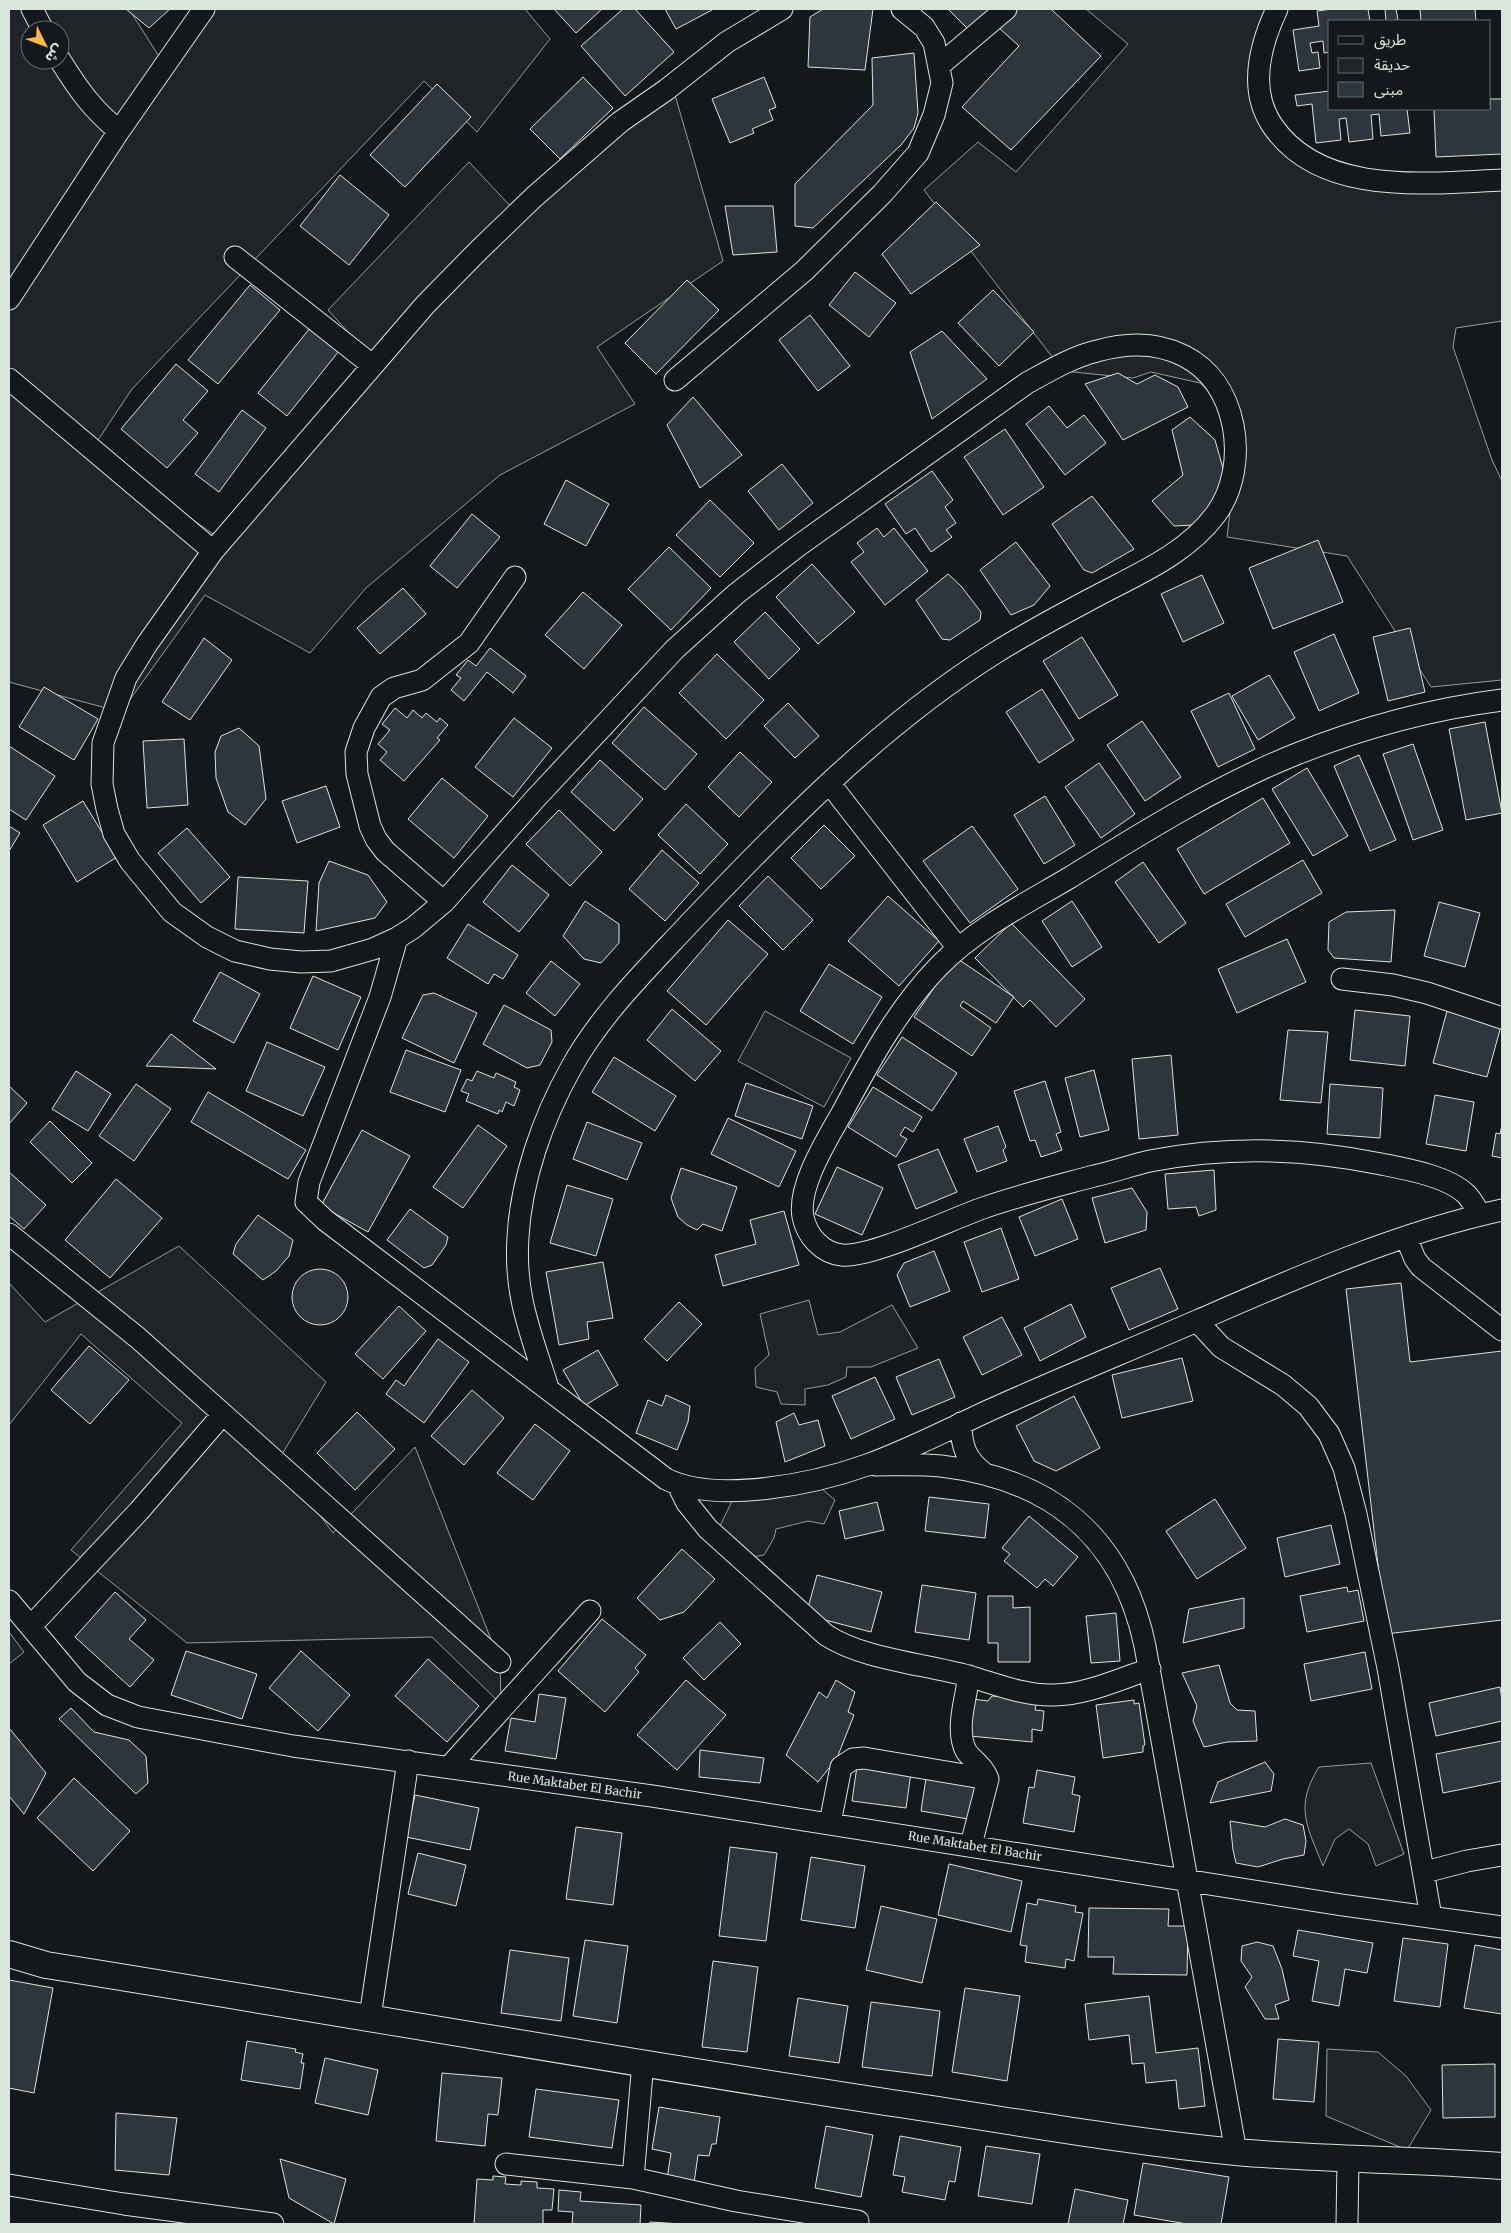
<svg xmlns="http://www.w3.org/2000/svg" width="1511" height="2233" font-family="Merriweather,'Noto Sans Arabic',serif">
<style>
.green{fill:#202428;stroke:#939e99;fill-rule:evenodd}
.building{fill:#2c363c;stroke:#d8e6dc}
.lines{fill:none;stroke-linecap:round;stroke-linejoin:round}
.minor-casing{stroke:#d8e6dc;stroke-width:23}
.major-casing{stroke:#d8e6dc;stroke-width:28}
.minor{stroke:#14181c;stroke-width:21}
.major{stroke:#14181c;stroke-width:26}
.labels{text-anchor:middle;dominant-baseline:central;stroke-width:4;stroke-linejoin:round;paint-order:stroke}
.street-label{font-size:12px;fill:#d8e6dc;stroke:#14181c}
</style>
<rect width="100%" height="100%" fill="#14181c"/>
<path class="green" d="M9 9H129L160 58 214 9H525L550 39 477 132 424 81 132 389 92 449 223 541 380 367 328 310 469 162 514 210 671 81 723 261 597 347 635 404 500 475 366 588 310 653 205 595 121 712 9 682ZM30 30H60V60H30Z
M1086 9H1286L1271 45 1264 94 1315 173 1502 178V321L1456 328 1453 347 1492 460 1502 481V680L1431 687 1347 556 1227 537 1239 437 1210 392 1200 383 1151 372 1133 378 1063 371 924 190 978 142 1016 172 1128 44Z
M765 1011 851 1058 824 1107 738 1061Z
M179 1246 326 1382 279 1459 333 1533 415 1447 500 1662 501 1704 432 1637 187 1643 71 1550 182 1423 81 1334 9 1425V1283L45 1322Z
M809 1300 818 1335 840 1332 892 1305 918 1348 871 1367H847L846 1377 828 1385 805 1389V1405L781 1404 777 1392 756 1387 755 1368 769 1355 760 1314Z
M821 1488 835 1500 824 1524 808 1521 776 1529 774 1538 764 1555 752 1557 720 1526 732 1501Z
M9 1632 24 1652 9 1664Z
M1371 1763 1404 1854 1376 1866 1368 1844 1349 1829 1335 1839 1323 1866C1307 1826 1294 1807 1319 1767Z
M1327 2049 1378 2052 1406 2076 1431 2110 1407 2150 1326 2116Z"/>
<path class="building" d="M126 9H170L149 28Z
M554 9H602L576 33Z
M623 9H635L674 52 625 96 581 46Z
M665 9H712V10L676 29Z
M823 9H873L865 70 808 67 810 17Z
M948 9H995L972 33Z
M1015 9H1051L1101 56 1011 150 962 107 1019 46 998 27Z
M1332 9H1368L1370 21H1330V52L1324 53 1323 41 1310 43 1312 53 1318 52 1320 68 1299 71 1293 30 1319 26 1317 11Z
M1385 9H1396L1398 20 1386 21Z
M1420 9H1475L1476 21H1421Z
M914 53 918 113 914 128 901 145 813 228 795 226V184L873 105 872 58Z
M583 77 613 108 560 159 530 129Z
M764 77 776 107 769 110 773 120 752 129 754 133 730 143 712 99Z
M437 84 471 117 405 187 370 155Z
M1330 91V109H1407L1410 133 1381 136 1379 114 1371 115 1373 139 1349 142 1346 118 1339 119 1341 140 1316 143 1312 104 1297 106 1295 95Z
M1490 99H1502V154L1436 157 1434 109H1490Z
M340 175 389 215 349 265 300 226Z
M936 202 980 245 911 294 882 254Z
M725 206H773L777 252 733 255Z
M855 272 896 303 869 337 829 305Z
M687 280 719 310 656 374 625 343Z
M250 285 280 310 218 384 188 360Z
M993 290 1034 332 999 366 958 323Z
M810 315 850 366 818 391 779 340Z
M310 328 339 351 287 416 258 393Z
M942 331 987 379 932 419 910 352Z
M176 364 208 391 183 420 198 433 167 468 121 429Z
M1118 373 1137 384 1155 375 1178 387 1188 407 1123 440 1085 384Z
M693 397 742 455 700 488 667 425Z
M1049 406 1067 428 1084 415 1106 443 1065 475 1026 424Z
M242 410 266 428 219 492 195 474Z
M1190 417 1215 440 1226 479 1217 502 1194 525 1174 526 1152 501 1183 475 1172 430Z
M1005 429 1044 487 1003 515 964 457Z
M782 464 813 503 779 530 748 491Z
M932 471 953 500 945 507 956 523 946 530 952 537 931 552 915 528 906 534 885 504Z
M566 480 609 504 586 546 544 524Z
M1092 496 1134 549 1092 573 1084 570 1052 524Z
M710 500 754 543 720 577 676 535Z
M472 514 500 537 457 588 430 566Z
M877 528 884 537 894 528 928 571 885 605 851 562 864 552 857 543Z
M1318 540 1343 602 1273 629 1249 568Z
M1016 542 1050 586 1034 605 1011 615 980 570Z
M669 547 711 588 671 630 628 589Z
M812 564 855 612 818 644 776 597Z
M948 574 961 586 981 612 980 620 950 640 942 639 916 600Z
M1202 575 1224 623 1183 642 1161 594Z
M403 588 426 614 380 654 357 628Z
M583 592 622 625 584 669 545 635Z
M765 612 800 649 769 679 734 642Z
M1410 628 1425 692 1388 701 1373 637Z
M1334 634 1359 693 1319 711 1294 652Z
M1082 637 1118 695 1079 719 1043 661Z
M204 638 232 660 190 720 162 702Z
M490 648 526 676 513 693 487 672 464 701 451 690 461 678 456 675 468 660 476 666Z
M717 654 764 700 726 739 679 693Z
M1269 675 1295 718 1258 740 1232 696Z
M44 687 98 719 74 760 19 727Z
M1042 689 1074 740 1039 763 1006 712Z
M1229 693 1255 749 1218 767 1191 711Z
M788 703 819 736 795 758 764 726Z
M644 707 697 754 665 790 612 743Z
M395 708 407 718 413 710 422 718 426 713 437 722 440 718 448 725 437 738 440 740 404 781 380 760 387 752 378 744 390 730 382 724Z
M514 718 552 748 513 797 475 767Z
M1142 721 1181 777 1145 801 1107 745Z
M1485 722 1502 813 1466 820 1449 729Z
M239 728 259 746 266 799 245 825 228 812 216 778 215 752 221 736Z
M184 739 188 805 147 808 143 741Z
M1413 744 1443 830 1413 840 1383 754Z
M9 746 55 776 26 820 9 809Z
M740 752 772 782 739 817 708 787Z
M1359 755 1396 840 1370 851 1334 766Z
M600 760 643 799 614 831 571 792Z
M1099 763 1135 814 1101 838 1065 787Z
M1307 768 1348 836 1313 856 1272 789Z
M442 778 488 816 454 858 408 819Z
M326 786 340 827 297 843 282 801Z
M1045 796 1075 845 1044 864 1014 815Z
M1263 798 1290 843 1204 894 1177 849Z
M83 801 117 857 77 882 43 825Z
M686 804 728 844 700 874 658 835Z
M559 810 602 852 570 886 526 844Z
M824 825 855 856 821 889 791 858Z
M9 826 20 833 9 851Z
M972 826 1018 889 970 923 923 861Z
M187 828 230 877 201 903 158 853Z
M662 850 699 883 665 921 629 889Z
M1303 860 1322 893 1245 937 1226 904Z
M329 861 368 875 387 902 375 918 316 931 319 883Z
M1143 862 1186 923 1159 943 1115 882Z
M512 865 549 895 519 932 483 902Z
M768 876 813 920 783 950 739 906Z
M238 877 308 881 304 933 235 929Z
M888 896 939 941 899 986 848 941Z
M585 901 619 924V943L601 963 584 959 563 936Z
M1072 901 1102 947 1072 967 1042 921Z
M1439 902 1480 913 1465 967 1424 956Z
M1395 910 1391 962 1334 958 1328 950 1329 922 1346 912Z
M728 920 768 954 706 1025 667 991Z
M1011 923 1085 999 1056 1027 1030 1000 1023 1007 975 958Z
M468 924 518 955 503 979 494 974 488 984 447 958Z
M1287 939 1306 982 1237 1013 1218 969Z
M955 957 1014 997 996 1023 963 1001 960 1006 991 1028 972 1056 914 1017Z
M551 961 580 984 555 1016 526 993Z
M829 964 882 997 853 1044 800 1011Z
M220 972 260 994 234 1043 193 1021Z
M313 976 361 997 338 1050 290 1028Z
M434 993 477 1013 454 1063 402 1038 423 995Z
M504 1005 551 1030 552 1042 540 1065 527 1068 483 1044Z
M672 1009 721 1051 695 1081 647 1040Z
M1355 1010 1410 1016 1405 1066 1350 1060Z
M1447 1011 1501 1026 1487 1077 1433 1063Z
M1288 1030 1328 1032 1321 1103 1280 1100Z
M171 1034 216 1069 146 1066Z
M902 1037 957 1073 932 1111 877 1075Z
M267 1042 325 1067 303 1116 246 1091Z
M406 1050 461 1070 445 1112 390 1092Z
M1171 1055 1178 1135 1139 1139 1132 1059Z
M614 1057 676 1096 655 1131 592 1092Z
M1094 1070 1109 1130 1080 1137 1065 1078Z
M76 1071 111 1094 88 1131 52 1109Z
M477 1071 494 1078 496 1073 516 1082 514 1087 520 1090 514 1106 506 1102 502 1112 499 1110 498 1114 466 1101 469 1094 461 1091 467 1079 472 1081Z
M1045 1081 1061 1132 1056 1134 1062 1150 1041 1157 1035 1140 1030 1141 1014 1091Z
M746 1083 813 1106 802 1139 735 1116Z
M136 1084 171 1109 134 1161 99 1136Z
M1330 1084 1383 1088 1380 1138 1327 1134Z
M9 1086 27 1103 9 1124Z
M873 1087 922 1117 913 1132 905 1127 900 1135 907 1139 896 1157 848 1127Z
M208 1092 306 1150 288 1179 191 1122Z
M1435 1095 1474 1102 1466 1151 1426 1144Z
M728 1118 796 1151 779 1187 711 1154Z
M50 1121 92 1163 72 1183 30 1142Z
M587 1122 642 1143 627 1180 573 1159Z
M478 1125 507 1146 463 1208 433 1187Z
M1502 1125V1158L1492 1156 1496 1133 1500 1134Z
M998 1126 1006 1147 1003 1150 1007 1161 977 1172 964 1139Z
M362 1130 410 1156 368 1232 321 1206Z
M938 1149 957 1192 916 1209 898 1165Z
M837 1167 883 1188 862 1235 815 1214Z
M681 1168 737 1187 722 1231 703 1224 697 1230 687 1225 678 1217 671 1198Z
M1214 1170 1216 1210 1199 1216 1196 1207 1168 1209 1165 1174Z
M9 1172 46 1205 24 1229 9 1216Z
M116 1179 162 1218 110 1278 65 1240Z
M567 1185 613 1199 596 1256 550 1243Z
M1132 1188 1147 1212 1146 1230 1105 1243 1092 1198Z
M1062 1199 1078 1239 1035 1256 1019 1217Z
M410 1209 448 1237 446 1245 432 1265 424 1268 387 1240Z
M784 1211 799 1265 723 1286 715 1255 756 1244 750 1220Z
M258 1215 293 1240 289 1256 276 1271 263 1280 233 1254 236 1244Z
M1001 1228 1019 1279 982 1292 964 1242Z
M934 1251 950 1291 910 1307 897 1275 904 1263Z
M603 1262 613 1318 587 1322 589 1339 559 1345 546 1272Z
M1160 1268 1178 1309 1129 1330 1111 1288Z
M292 1297a28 28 0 1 1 56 0a28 28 0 1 1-56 0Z
M1401 1283 1410 1362 1502 1351V1620L1386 1634 1346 1289Z
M679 1302 702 1324 667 1361 644 1339Z
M1071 1304 1086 1337 1040 1361 1024 1328Z
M399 1306 426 1331 383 1379 355 1354Z
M1002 1317 1022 1355 982 1375 963 1337Z
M438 1339 469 1362 424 1423 386 1394 396 1380 404 1386Z
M89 1346 129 1380 90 1424 51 1390Z
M598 1350 618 1385 584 1406 563 1370Z
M1182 1358 1193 1401 1122 1418 1112 1375Z
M939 1359 955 1397 912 1415 896 1377Z
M875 1377 895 1419 851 1439 832 1396Z
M472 1390 504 1418 464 1465 431 1436Z
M666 1395 690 1406 688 1422 677 1450 636 1433 648 1400 662 1406Z
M1074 1396 1100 1448 1056 1471 1034 1461 1016 1426Z
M357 1412 395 1449 355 1490 317 1453Z
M794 1413 799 1425 818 1420 825 1446 785 1462 776 1422Z
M535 1424 570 1451 533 1500 497 1473Z
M929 1497 989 1504 985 1538 925 1531Z
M1215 1499 1246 1548 1197 1579 1166 1531Z
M877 1502 884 1530 845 1539 839 1511Z
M1029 1516 1078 1557 1053 1586 1045 1579 1037 1588 1004 1561 1010 1554 1002 1548Z
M1331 1525 1340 1564 1285 1577 1277 1538Z
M682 1549 715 1579 684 1612 660 1620 637 1598Z
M817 1575 882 1592 871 1632 806 1615Z
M922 1585 976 1593 969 1640 915 1632Z
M1347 1587 1348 1592 1358 1590 1364 1621 1307 1632 1300 1596Z
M115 1592 146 1620 129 1639 154 1660 130 1687 75 1637Z
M988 1596H1013V1608L1030 1607V1662H998V1643H988Z
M1244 1598V1628L1183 1643 1189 1609Z
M1116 1613 1120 1661 1091 1663 1086 1616Z
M602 1619 646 1655 635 1668 639 1672 605 1712 558 1671Z
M720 1622 741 1644 704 1680 683 1658Z
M186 1651 257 1674 242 1719 171 1695Z
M301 1651 350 1695 318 1731 269 1688Z
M1365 1652 1372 1689 1311 1701 1304 1664Z
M428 1659 479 1706 447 1742 395 1696Z
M1219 1665 1230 1703 1237 1710 1255 1711 1257 1741 1227 1742 1204 1747 1193 1721 1197 1706 1182 1673Z
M686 1680 726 1715 677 1770 637 1735Z
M836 1680 855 1692 848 1712 854 1715 837 1758 818 1782 786 1755 819 1692 827 1698Z
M1500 1687 1502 1700V1721L1436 1736 1429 1703Z
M539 1694 566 1698 556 1759 505 1751 511 1718 535 1722Z
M992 1696 1037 1699 1035 1710 1044 1711 1042 1731 1032 1729V1742L970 1736 973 1699 988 1701Z
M1134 1700V1704L1139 1703 1145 1745 1143 1746V1752L1103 1758 1096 1705Z
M71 1708 94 1732 129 1740 146 1756 148 1783 136 1794 59 1719Z
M9 1728 46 1773 24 1814 9 1796Z
M1502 1741V1781L1443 1793 1436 1754Z
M700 1750 764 1758 760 1783 699 1777Z
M1265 1762 1274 1774 1271 1791 1210 1803 1218 1782Z
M857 1766 911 1773 906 1808 852 1801Z
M1037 1770 1075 1777 1072 1794 1080 1796 1074 1832 1023 1823 1029 1787 1034 1788Z
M74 1778 130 1831 93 1871 37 1818Z
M926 1778 980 1786 974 1820 921 1811Z
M415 1795 479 1808 470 1850 406 1837Z
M1285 1819 1303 1825 1306 1841 1304 1855 1283 1859 1258 1867 1236 1863 1233 1850 1230 1821 1265 1827Z
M576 1827 622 1833 613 1905 566 1899Z
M730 1847 777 1853 766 1941 719 1936Z
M418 1853 466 1865 456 1906 408 1894Z
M811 1857 865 1866 855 1928 801 1920Z
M949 1864 1022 1881 1011 1932 938 1915Z
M1038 1899 1076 1906 1075 1912 1083 1913 1074 1961 1066 1959 1065 1968 1025 1962 1027 1946 1020 1945 1027 1903 1037 1905Z
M881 1906 937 1919 922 1983 866 1970Z
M1089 1908 1169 1909 1168 1926H1188L1187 1975 1113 1974 1114 1957H1088Z
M1298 1930 1373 1943 1367 1973 1345 1969 1339 2006 1312 2001 1319 1961 1293 1956Z
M1403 1938 1448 1944 1440 2007 1394 2001Z
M585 1940 628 1946 617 2023 573 2016Z
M1257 1942 1273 1946 1282 1969 1289 2000 1275 2005 1279 2019H1265L1245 1987 1252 1977 1241 1961 1242 1946Z
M1475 1945 1502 1950V2014L1464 2008Z
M510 1950 569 1958 561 2021 501 2013Z
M713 1961 758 1967 747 2052 702 2047Z
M9 1980 53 1988 34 2093 9 2088Z
M965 1988 1020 1996 1007 2081 952 2072Z
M1149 1996 1156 2053 1198 2048 1205 2106 1179 2109 1176 2080 1146 2083 1144 2063 1132 2064 1129 2035 1089 2040 1085 2004Z
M798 1998 848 2006 839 2063 789 2056Z
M871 2002 940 2011 932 2076 862 2067Z
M1278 2039 1319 2042 1314 2102 1273 2099Z
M247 2041 296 2049 295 2052 303 2054 301 2063H304L300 2089 241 2080Z
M325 2058 378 2070 368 2115 315 2103Z
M1495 2064V2117L1443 2118 1442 2065Z
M442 2073 502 2078 498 2115 488 2114 485 2146 436 2141Z
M536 2089 619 2100 612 2148 529 2137Z
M659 2107 720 2117 716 2144H712L709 2156 698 2155 694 2183 667 2179 671 2153 652 2149Z
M116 2113 177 2118 169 2175 115 2170Z
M826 2126 873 2135 861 2197 815 2188Z
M900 2136 961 2147 955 2182 949 2181 945 2200 902 2192 905 2177 893 2175Z
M986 2146 1040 2154 1032 2204 978 2196Z
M280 2159 346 2179 334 2224 289 2198Z
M1143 2163 1229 2177 1221 2224H1187L1134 2215Z
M493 2176 506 2177 505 2184 521 2185V2181L537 2182V2188L554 2189 552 2210H543V2224H474L477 2179 493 2180Z
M1075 2189 1128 2200 1123 2224H1068Z
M559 2190 581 2192 580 2201 641 2205 640 2224H572L573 2212 558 2211Z
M650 2222 683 2224H650Z"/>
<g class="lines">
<g class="minor-casing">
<path id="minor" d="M32 9 43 30
M1277 9C1260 45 1248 89 1272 125 1320 197 1427 183 1502 180
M60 60C78 89 92 109 119 131
M940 65 1006 9
M235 257 372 365
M9 299 119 131 204 9
M9 379 213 551
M675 380 804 271 882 194 918 153 934 115 942 83 934 43 924 27 902 9
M830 784 958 948
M444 902 385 851 376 839 370 826 357 774 356 752 364 728 381 697 394 688 422 680 469 643 515 577
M397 938 380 997 309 1182 306 1202 325 1220 666 1479C717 1504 814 1484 867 1465 909 1450 949 1429 990 1410 1059 1379 1130 1350 1199 1320 1298 1277 1397 1233 1502 1210
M1342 979 1393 985 1427 993 1502 1018
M1480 1215C1476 1208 1472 1200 1466 1194 1447 1176 1406 1169 1381 1164 1305 1148 1227 1146 1150 1161 1132 1165 1113 1172 1094 1176 1057 1186 1020 1195 983 1208 951 1219 871 1258 842 1255 822 1253 807 1236 803 1217 797 1186 828 1138 843 1111 870 1060 899 1007 939 966 975 929 1025 904 1069 878 1142 833 1215 787 1294 755 1361 728 1431 709 1502 700
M9 1234 138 1338 500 1662
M1406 1237 1415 1259 1421 1267 1502 1330
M1197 1321 1221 1347 1283 1385 1308 1406 1329 1434 1344 1468 1356 1514 1388 1668 1431 1917
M548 1388C531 1333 514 1296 518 1237 521 1180 543 1118 571 1068 600 1015 647 969 688 925 782 826 879 726 995 653 1025 634 1057 617 1089 600 1133 576 1185 556 1216 514 1234 489 1239 455 1233 425 1219 357 1161 333 1097 351 1072 357 1049 371 1027 383L798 546 736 594 675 649 535 799 444 902 413 928 397 938 373 949 331 961 301 962 270 959 235 951 207 937 172 912 130 861 114 834 107 809 102 784 103 743 126 678 147 644 213 551 425 305 479 250 534 197 620 122 666 90 727 42 782 9
M961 1423C961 1446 966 1460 985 1474
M876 1465C898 1465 920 1464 941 1466 1051 1479 1122 1536 1145 1646L1236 2152
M678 1485 687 1503 708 1529 826 1635C862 1659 925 1664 968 1676 996 1684 1025 1696 1054 1695 1086 1695 1119 1679 1150 1669
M9 1601 77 1682 107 1705 138 1717 293 1746 652 1796 1342 1905 1502 1927
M31 1626 139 1511 223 1414
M969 1676C966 1698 955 1730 966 1751 973 1761 984 1767 988 1779L971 1845
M449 1767 590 1611
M830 1823 841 1767 853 1759 864 1758 988 1779
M1425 1872 1467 1861 1502 1855
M370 2017 408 1761
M506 2164 633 2178 643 2062
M633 2178 736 2201 858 2221
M9 2185 124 2204 273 2224
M1347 2224 1348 2160"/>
</g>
<g class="major-casing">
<path id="major" d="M9 1954 46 1965C328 2010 610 2060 892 2103 1007 2120 1121 2141 1236 2152 1325 2160 1414 2159 1502 2166"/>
</g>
<use href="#minor" class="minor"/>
<use href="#major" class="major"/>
</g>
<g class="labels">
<g class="street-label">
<text transform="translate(575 1785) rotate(8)">Rue Maktabet El Bachir</text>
<text transform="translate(975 1846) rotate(9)">Rue Maktabet El Bachir</text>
</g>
</g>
<rect width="1511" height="2233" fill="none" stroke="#d8e6dc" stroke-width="20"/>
<rect x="1328" y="20" width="162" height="90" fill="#14181c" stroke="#626a69"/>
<rect x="1338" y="36" width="25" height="8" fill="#14181c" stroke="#626a69"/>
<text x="1374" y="45" font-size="15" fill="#d8e6dc">طريق</text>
<rect x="1338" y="58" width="25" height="15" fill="#202428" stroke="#626a69"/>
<text x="1374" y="70" font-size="15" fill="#d8e6dc">حديقة</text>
<rect x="1338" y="82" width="25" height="15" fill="#2c363c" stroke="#626a69"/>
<text x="1374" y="95" font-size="15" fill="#d8e6dc">مبنى</text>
<g transform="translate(45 45) rotate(132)"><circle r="24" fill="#14181c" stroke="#626a69"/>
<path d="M0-4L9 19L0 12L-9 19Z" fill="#ffb74d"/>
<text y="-8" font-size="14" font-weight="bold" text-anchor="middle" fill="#d8e6dc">ش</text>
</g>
</svg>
